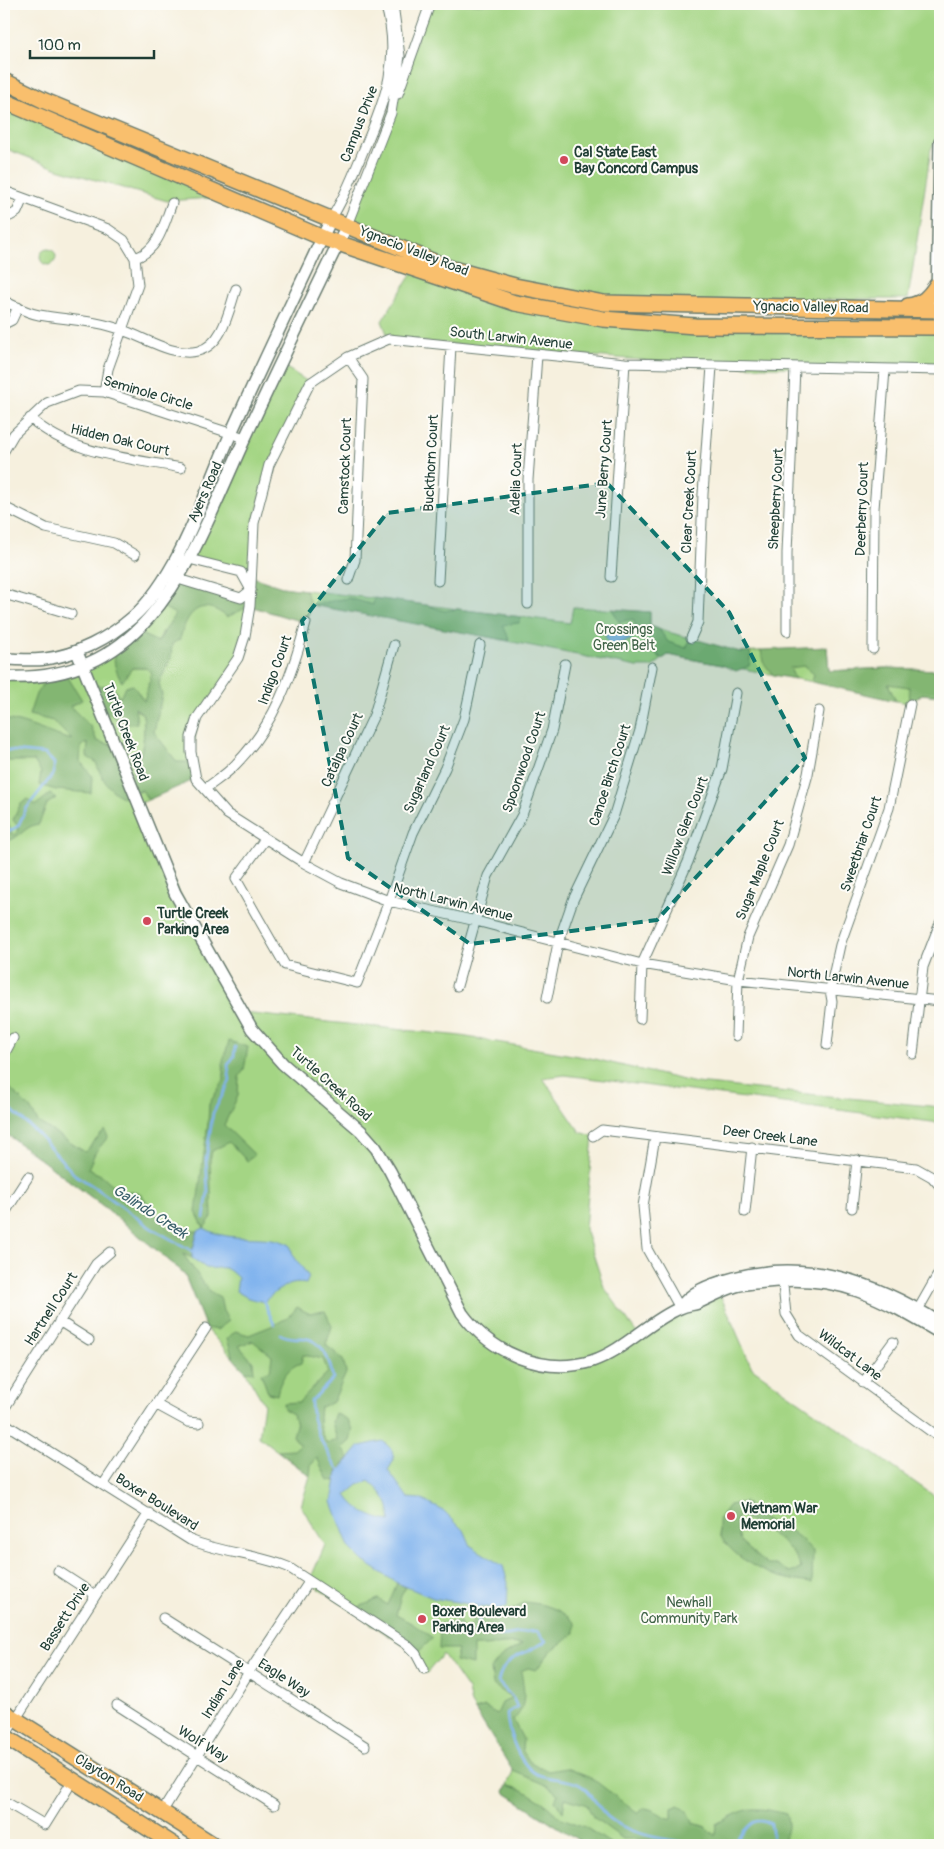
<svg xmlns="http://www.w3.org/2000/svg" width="944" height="1849" font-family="Pangolin,sans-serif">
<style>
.green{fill:#a4d584;stroke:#62895c}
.forest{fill:#83b672;stroke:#517a53;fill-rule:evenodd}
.water{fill:#81b4ee;stroke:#507891;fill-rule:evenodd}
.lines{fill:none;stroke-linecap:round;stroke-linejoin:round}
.stream{stroke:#81b4ee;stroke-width:2.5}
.minor-casing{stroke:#6a7c70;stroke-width:11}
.tertiary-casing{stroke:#6a7c70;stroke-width:14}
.primary-casing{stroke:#6a7c70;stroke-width:18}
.trunk-casing{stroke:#6a7c70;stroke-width:18}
.minor{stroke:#fff;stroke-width:9}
.tertiary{stroke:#fff;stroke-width:11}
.primary{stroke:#f9bf6d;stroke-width:15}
.trunk{stroke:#f9bf6d;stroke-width:15}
.marked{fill:#0f766e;fill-opacity:0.2;stroke:#0f766e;stroke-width:4;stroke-dasharray:10 6;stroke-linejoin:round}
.poi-dot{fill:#d1495b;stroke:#fdfcf7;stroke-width:2}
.labels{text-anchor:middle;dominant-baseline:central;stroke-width:4;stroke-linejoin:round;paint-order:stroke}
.street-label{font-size:14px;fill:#1f3d34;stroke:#fdfcf7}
.poi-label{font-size:14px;font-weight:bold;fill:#1f3d34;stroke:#fdfcf7;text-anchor:start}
.park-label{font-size:14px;fill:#406348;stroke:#fdfcf7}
.water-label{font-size:15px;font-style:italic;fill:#3c616c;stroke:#fdfcf7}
</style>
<rect width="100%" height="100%" fill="#fdfcf7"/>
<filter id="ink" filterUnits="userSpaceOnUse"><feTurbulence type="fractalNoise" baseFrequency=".02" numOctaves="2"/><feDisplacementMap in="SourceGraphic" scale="10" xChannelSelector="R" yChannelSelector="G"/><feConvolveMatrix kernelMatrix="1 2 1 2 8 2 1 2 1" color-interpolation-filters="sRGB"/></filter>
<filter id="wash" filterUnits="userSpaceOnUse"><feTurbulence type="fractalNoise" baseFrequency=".0096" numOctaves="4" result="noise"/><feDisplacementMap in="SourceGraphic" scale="20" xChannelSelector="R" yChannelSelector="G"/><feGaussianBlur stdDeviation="1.12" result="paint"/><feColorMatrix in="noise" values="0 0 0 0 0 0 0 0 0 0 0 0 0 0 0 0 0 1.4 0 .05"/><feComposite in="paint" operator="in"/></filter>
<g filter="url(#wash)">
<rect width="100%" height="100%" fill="#f6f0de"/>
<path class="green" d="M430 4H940V134L931 149 908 299H844L708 304 604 303 515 286 347 225Z
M4 101 226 197 167 201 58 169 4 148Z
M40 257a8 8 0 1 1 16 0a8 8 0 1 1-16 0Z
M414 270 603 319 940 327V370L712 366 389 339 382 321Z
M280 364 310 383 269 465 254 523 252 577 282 587 570 623 573 607 650 612V627L740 652 827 647 829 671 886 668 940 670V696L922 694 910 704 824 684 668 655 652 667H637L398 619 311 605 306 623 250 606 238 658 197 718 193 762 177 763 148 732 163 631 158 642 136 632 161 606 241 598 250 590 241 572 189 559Z
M117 647 121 681 132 668H147L153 672 144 702 120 698 93 686 143 714C146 738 142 759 128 779L135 794 143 790 148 800 139 804 155 847 243 1013 461 1036 590 1058 696 1083 940 1107V1123L565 1075 543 1078 580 1132 593 1136 585 1229 604 1287 638 1335 719 1292 752 1368 940 1500V1845H586L504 1792 513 1771 471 1704 468 1690 443 1654 426 1674 416 1654 309 1582 325 1545 301 1506 310 1476 259 1437 264 1404 245 1371 206 1328 184 1273 107 1209 4 1132V677L49 674Z"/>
<path class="forest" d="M252 577 282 587 306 590 310 605 349 598 373 605 374 598 426 605 445 611 457 609 522 617 519 623 503 625 510 641 311 605 306 623 250 606 227 617C200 596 187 612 180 639L172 644 171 658 159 683 162 695 154 732 177 762H193L196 779 148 800 142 790 123 798C108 789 101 778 96 762L87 757 88 743 81 746 80 761 92 776 91 793 56 790 39 785 41 772 34 761H4V719C28 722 48 734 72 740L53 721 29 715 36 694 50 674 64 671 82 700 70 706 91 727 97 741 115 746 129 778C142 759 146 738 143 714L135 708 137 723 126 724 101 709 92 686 112 685 120 698 125 687 133 685 144 701 152 672 146 668H132L122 682C107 656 115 649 136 632L158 642 175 614 161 606 178 579 241 598 251 590Z
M612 609 650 612V626L659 629 668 642 686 648 691 638 740 652 751 651 749 666 736 671 722 665 668 655 662 659 642 641 633 619 619 622Z
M827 647 829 671 886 668 940 670V696L922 694 910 704 909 687 888 684 896 701 812 682 814 674 804 666 790 668 795 679 773 675 763 662 761 650Z
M50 794 56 798 47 804 39 824C25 825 19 840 4 842V820L8 822 12 835 17 833 18 826 13 820 20 805 27 799 36 805Z
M229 1041 248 1047 244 1070 239 1077 238 1096 224 1125 255 1155 247 1161 229 1142 212 1151 210 1160 212 1217 204 1228 196 1212 208 1123 209 1104 224 1080 223 1061Z
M4 1082 30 1108 38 1122 85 1152 105 1130 108 1137 95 1153 88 1169 103 1176 118 1190 140 1193 170 1232 187 1239 191 1231H198L192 1252V1258L183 1254 209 1291 220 1297 223 1311 229 1321 217 1330 206 1328 184 1273 107 1209 4 1132Z
M297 1307 308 1313 325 1311 332 1326 326 1345 343 1359 346 1373 333 1402 320 1407C318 1423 319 1431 327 1444L337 1440 332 1422 335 1413 348 1420 353 1429 350 1441 342 1448 349 1458 338 1469 335 1481 328 1480 317 1458 311 1465 310 1476 278 1451 294 1450 300 1445 293 1436 296 1425 293 1414 284 1409 283 1403 299 1402 328 1372 323 1359 303 1355 301 1363C287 1367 279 1382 277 1395L268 1393 261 1373 270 1371 272 1356 253 1341 239 1346 253 1362 254 1372 245 1371 233 1358 227 1339 235 1331 249 1335C265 1328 288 1322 297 1307Z
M745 1502 762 1519 784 1526 800 1538 813 1551 812 1583C782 1580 757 1572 734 1552 729 1547 722 1541 720 1534 719 1529 719 1523 719 1518L729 1505ZM739 1515C760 1526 794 1544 801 1569L789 1572 776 1565H767L740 1541 736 1522Z
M397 1583 406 1587 401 1596 396 1615 413 1624 433 1638 416 1654 352 1610 378 1599 388 1605Z
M524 1602C545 1604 560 1608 575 1623V1633L551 1651 536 1670 528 1668 521 1671C524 1688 528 1708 513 1720L523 1739 522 1750 530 1762 548 1771 566 1768 593 1779 638 1814 643 1808C654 1808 661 1816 672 1819V1808L679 1805 688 1812 694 1823 706 1827 715 1836 716 1824C747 1808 751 1805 786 1814 791 1830 786 1832 782 1845H641L653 1844 650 1839H623L593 1817 587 1805 565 1798 563 1812 555 1800 558 1794 548 1786 513 1771 475 1710 485 1707 497 1714 502 1703 512 1698 493 1685 491 1669 501 1657 522 1644C504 1642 491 1647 473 1646V1665L455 1661 458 1649H439L440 1624 459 1621 464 1631 473 1622 474 1609C492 1612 509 1616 524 1602Z
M507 1785 523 1790 544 1803 559 1817 585 1827 613 1845H586L504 1792Z"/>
<path class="water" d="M627 627 632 639 610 647 605 635Z
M204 1228C233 1245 266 1231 290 1245L293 1255 309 1277 306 1284C290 1280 275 1291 264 1302L248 1298 236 1291 238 1278C222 1262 224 1270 206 1268L192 1258V1252L198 1231Z
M383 1441 392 1450 394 1460 388 1470 408 1498 420 1499 444 1511 465 1532 471 1546 503 1566 508 1583 507 1607 498 1609 433 1598 397 1583 363 1561 349 1547 332 1502 337 1473 360 1446ZM369 1481C382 1492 392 1503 390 1521 373 1519 355 1510 346 1495L358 1485Z"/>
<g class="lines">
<path class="stream" d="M4 750 45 754 54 763V773L26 809 18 826 10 831 4 830
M4 1103 38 1134 74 1174 99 1190 151 1228 194 1252
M204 1218 208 1192 206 1159 213 1113 230 1081 228 1065 234 1056 235 1047
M263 1300 274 1324
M280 1334C289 1339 293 1337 303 1338 323 1339 331 1363 333 1379L311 1401C311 1428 324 1447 338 1469L340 1470
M478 1606 479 1625C500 1645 513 1630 537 1631L546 1641C526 1655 503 1655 498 1682L513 1698 517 1707 507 1713C507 1731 520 1768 539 1775 552 1780 568 1778 580 1785 591 1791 598 1808 608 1817 631 1837 673 1840 703 1845
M718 1845C722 1844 729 1843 734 1841 748 1832 748 1814 771 1824L774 1845"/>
</g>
</g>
<g filter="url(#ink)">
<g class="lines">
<g class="minor-casing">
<path id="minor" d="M398 94 430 4
M4 191 108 229 124 240 135 258 138 285 108 369 104 392
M4 214 10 216 17 212 23 198
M331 219C345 197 354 173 364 149 385 101 402 57 385 4
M347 225 391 113 400 56 393 4
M135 258C159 250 164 224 172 203
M4 301C15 306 27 313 39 315 68 320 97 320 125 331 147 339 174 357 198 351 223 345 229 310 236 289
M4 324 12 320 18 307
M348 357 363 379 355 560 348 580
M940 370 625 363 389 339 348 357 310 383 269 465 254 523 250 606 245 636 238 658 197 718 191 737V752L196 779 227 814 304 863 341 883 389 901 476 921 642 964 738 980 940 1001
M30 418C71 455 130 458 181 468
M4 451 14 434 47 403 79 391 104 392 245 438
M4 507 46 528 114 543 135 555
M189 559 241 572 251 590 241 598 178 579 174 563Z
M611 577 625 363
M438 581 451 346
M4 594 71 614
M528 604V480L537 355
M787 631V553L795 368
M691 638 698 622 703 494 712 366
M873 649 874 509 885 370
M205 789C215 781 227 774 235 765 274 726 292 675 306 623
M265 839 236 879 285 965 357 983 389 901 413 833 445 768 464 719 480 645
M304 863 374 715 394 645
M457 986 488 876 522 815 552 730 565 664
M547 998 558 943 573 900 614 815 640 730 652 667
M640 1019 642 964 688 862 722 769 736 693
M736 1036 738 980 748 937 788 845 808 774 819 711
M827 1045 832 1001 830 990 840 945 889 808 910 704
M913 1054 923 967 940 923
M4 1055 13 1038
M593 1136 602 1130 916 1168 932 1177 940 1186
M655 1137 643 1206 647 1249 680 1308
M852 1208 857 1160
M745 1212 752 1147
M4 1214 28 1177
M782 1276 786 1314 799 1335 940 1438
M915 1315 940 1271
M59 1321 89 1340
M863 1383 893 1342
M157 1405 188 1422 199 1423
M4 1409 96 1264 110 1252
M4 1423 190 1540C222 1553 257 1554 288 1567L406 1644 416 1654 424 1669
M103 1485 206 1328
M58 1571 95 1595
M163 1618 365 1746
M117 1705 274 1805
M4 1737 149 1513
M4 1801 45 1825 73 1780
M162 1812 249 1672 309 1582"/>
</g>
<g class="tertiary-casing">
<path id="tertiary" d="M940 142 937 298 940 318
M77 652 175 893 231 992 252 1029 283 1064 361 1131 376 1148 390 1171 462 1313C491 1353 543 1376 592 1361 625 1350 649 1321 680 1308 686 1305 692 1305 698 1303 711 1297 723 1290 736 1286 746 1283 757 1283 766 1282 838 1273 881 1298 940 1333
M4 659C17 659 32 661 45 659 77 655 109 638 133 617 180 575 206 489 232 431 264 360 298 290 331 219
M4 677C155 685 194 548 246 436 279 365 313 295 347 225
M680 1308C690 1292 709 1285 727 1280 805 1257 874 1281 940 1323"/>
</g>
<g class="primary-casing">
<path id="primary" d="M4 1712 214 1845
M4 1736 174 1845"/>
</g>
<g class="trunk-casing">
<path id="trunk" d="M4 81 45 101 449 268 515 286 604 303 940 310
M4 101 323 238 515 303 603 319 695 326 940 327
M908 306C923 304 929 297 937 285"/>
</g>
<use href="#minor" class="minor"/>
<use href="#tertiary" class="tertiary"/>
<use href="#primary" class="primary"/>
<use href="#trunk" class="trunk"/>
</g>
</g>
<path class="marked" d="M607 483 729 612 805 758 657 920 470 944 348 858 302 621 387 513Z"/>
<g class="poi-dot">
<circle cx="564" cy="160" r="5"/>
<circle cx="147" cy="921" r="5"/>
<circle cx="731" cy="1516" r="5"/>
<circle cx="422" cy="1619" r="5"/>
</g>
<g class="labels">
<g class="street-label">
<text transform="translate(359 124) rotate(-69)">Campus Drive</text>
<text transform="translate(414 251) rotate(21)">Ygnacio Valley Road</text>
<text transform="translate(811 307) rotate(1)">Ygnacio Valley Road</text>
<text transform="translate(511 338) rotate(6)">South Larwin Avenue</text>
<text transform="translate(148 393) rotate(16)">Seminole Circle</text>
<text transform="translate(120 440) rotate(13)">Hidden Oak Court</text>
<text transform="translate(431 463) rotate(-87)">Buckthorn Court</text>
<text transform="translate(345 466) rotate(-88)">Camstock Court</text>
<text transform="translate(604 469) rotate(-86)">June Berry Court</text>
<text transform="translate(516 479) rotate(-88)">Adelia Court</text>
<text transform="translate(205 492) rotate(-66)">Ayers Road</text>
<text transform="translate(776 499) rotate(-87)">Sheepberry Court</text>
<text transform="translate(689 502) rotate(-87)">Clear Creek Court</text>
<text transform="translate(862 509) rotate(-88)">Deerberry Court</text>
<text transform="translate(275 670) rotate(-70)">Indigo Court</text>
<text transform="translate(126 732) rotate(69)">Turtle Creek Road</text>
<text transform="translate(342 750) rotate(-65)">Catalpa Court</text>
<text transform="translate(524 762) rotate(-71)">Spoonwood Court</text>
<text transform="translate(427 769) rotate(-66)">Sugarland Court</text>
<text transform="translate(610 775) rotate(-72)">Canoe Birch Court</text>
<text transform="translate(685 826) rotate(-69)">Willow Glen Court</text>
<text transform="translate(861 844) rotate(-71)">Sweetbriar Court</text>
<text transform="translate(760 870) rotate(-68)">Sugar Maple Court</text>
<text transform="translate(453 902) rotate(14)">North Larwin Avenue</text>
<text transform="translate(848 978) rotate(6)">North Larwin Avenue</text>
<text transform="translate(331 1084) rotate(42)">Turtle Creek Road</text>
<text transform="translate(770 1136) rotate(7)">Deer Creek Lane</text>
<text transform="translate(51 1309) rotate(-57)">Hartnell Court</text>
<text transform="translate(850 1355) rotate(37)">Wildcat Lane</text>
<text transform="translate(157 1502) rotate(32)">Boxer Boulevard</text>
<text transform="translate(65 1617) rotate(-57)">Bassett Drive</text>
<text transform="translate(284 1678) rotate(33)">Eagle Way</text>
<text transform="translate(223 1689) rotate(-58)">Indian Lane</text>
<text transform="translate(203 1744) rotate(32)">Wolf Way</text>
<text transform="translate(109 1778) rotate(32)">Clayton Road</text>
</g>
<g class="poi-label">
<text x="574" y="152">Cal State East<tspan x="574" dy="16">Bay Concord Campus</tspan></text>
<text x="157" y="913">Turtle Creek<tspan x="157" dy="16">Parking Area</tspan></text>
<text x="741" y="1508">Vietnam War<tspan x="741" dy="16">Memorial</tspan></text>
<text x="432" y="1611">Boxer Boulevard<tspan x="432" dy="16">Parking Area</tspan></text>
</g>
<g class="park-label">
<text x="624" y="629">Crossings<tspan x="624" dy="16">Green Belt</tspan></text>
<text x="689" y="1602">Newhall<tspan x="689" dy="16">Community Park</tspan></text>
</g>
<g class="water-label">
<text transform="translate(150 1212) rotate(33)">Galindo Creek</text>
</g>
</g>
<rect width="944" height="1849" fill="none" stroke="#fdfcf7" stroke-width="20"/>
<path d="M30 50v8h124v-8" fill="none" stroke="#1f3d34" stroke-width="2.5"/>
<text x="38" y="50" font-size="15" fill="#1f3d34" stroke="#fdfcf7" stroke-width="4" paint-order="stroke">100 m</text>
</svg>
